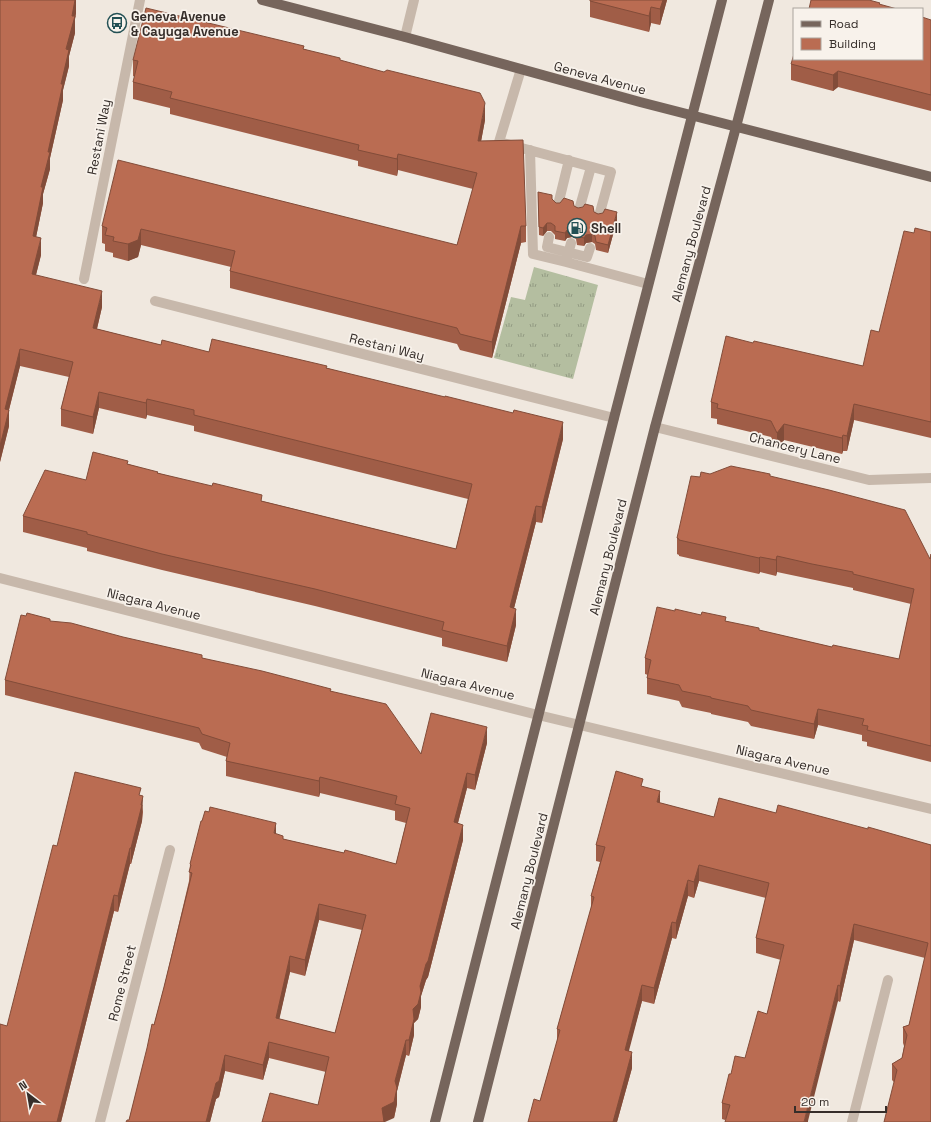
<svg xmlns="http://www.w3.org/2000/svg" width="931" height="1122" font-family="'Space Grotesk',sans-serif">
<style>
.grass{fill:url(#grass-tufts)}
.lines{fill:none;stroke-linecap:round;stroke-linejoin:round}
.lane{stroke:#c7b8ab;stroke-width:10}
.street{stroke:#c7b8ab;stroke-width:10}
.primary{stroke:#76655c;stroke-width:10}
.wall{fill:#a05d47;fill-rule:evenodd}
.shaded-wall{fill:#824c39}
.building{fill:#ba6c52;stroke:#824c39;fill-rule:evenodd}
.labels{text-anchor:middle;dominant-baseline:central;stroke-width:3.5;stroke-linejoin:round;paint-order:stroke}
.poi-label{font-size:13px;font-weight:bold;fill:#362e2a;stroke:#f8f2eb;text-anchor:start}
.street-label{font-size:13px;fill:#362e2a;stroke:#f8f2eb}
</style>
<defs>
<pattern id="grass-tufts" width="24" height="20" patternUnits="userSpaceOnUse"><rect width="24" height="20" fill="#b4bea0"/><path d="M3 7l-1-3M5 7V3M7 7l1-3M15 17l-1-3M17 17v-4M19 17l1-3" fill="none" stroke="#939b83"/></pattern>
</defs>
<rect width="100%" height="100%" fill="#f0e8df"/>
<path class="grass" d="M534 267 598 285 573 379 494 358 511 297 525 300Z"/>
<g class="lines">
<path class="lane" d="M521 69 499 142 611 172 599 216
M530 150 533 254 566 262
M558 205 569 160
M579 210 591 167
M549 237 547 247 587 257 590 248
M571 243 566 262 648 284
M84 279 140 0"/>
<path class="street" d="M405 37 414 0
M155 301 614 418
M655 427 869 480 931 478
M0 578 538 715 931 809
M100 1122 170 850
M852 1122 888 980"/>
<path class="primary" d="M262 0 405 37 640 102 931 177
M435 1122 614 418 722 0
M478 1122 655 427 736 127 769 0"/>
</g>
<path class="wall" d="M0 0H76V13L75 19V33L69 56V66L63 90V100L50 158V169L43 194V203L36 237 41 255 36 275 102 307 97 329 161 345 327 368 563 439 542 523 536 522 514 608 516 625 507 662 442 646V638L315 606 162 570 87 551V548L23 532V516L86 480 128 464 158 473 262 501 456 549 468 499 194 431V426L147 415 146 419 99 408 93 434 61 426V409L69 377 20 366 9 410V426L0 462Z
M590 0H667L660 25 651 23 649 32 590 17Z
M931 20V111L838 87 833 91 791 80V64Z
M304 49 340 61 485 120 481 141 526 226V242L521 243 492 358 460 350 457 344 230 288V271L231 267 141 245 138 257 128 261 113 257V253L105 251V244L102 243V226L457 245 473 189 398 170 397 176 358 166V161L170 114V108L133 99V82L135 77 133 76V60Z
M538 192 552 199 556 203 574 206 578 208 594 212 598 214 617 220 608 253 596 250 595 244 592 242 586 243 584 246 577 245 576 239 572 237 567 238 565 241 555 239V235L551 231H547L543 236 539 235Z
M931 232V438L854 420 847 451H843L842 454 784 440 777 449 771 437 717 424V419L711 418V402L753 343 863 366 879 332 914 233Z
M710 474 770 477 930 559 931 554V762L867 746V742L862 741V735L818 725 814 739 751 726 748 722 711 714V713L682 707 679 701 647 694V678L648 675 645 674V658L675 611 726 621 759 630 832 647 899 659 911 604 853 590V588L777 572 776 576 760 572 759 574 679 556V555L677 554V538L700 477Z
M26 616 202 658 331 691 421 754 487 743 475 790 467 788 458 823 463 840 428 977 426 980 421 996V1007L418 1019 414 1023V1035L409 1056 406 1055 397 1091V1104L394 1118 318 1105 326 1072 269 1058 263 1080 225 1071 219 1097 216 1099 210 1122H126L129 1120 164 987 189 881 190 864 276 834 283 839 344 853 396 864 406 823 395 820V811L320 793 319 797 226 776V761L227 757 202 749 199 743 5 695V680ZM319 920 362 930 335 1033 279 1019 290 972 305 976Z
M643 786 660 803 714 817 776 813 868 829 931 845V1122L892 1080V1064L902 1058 904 1046 903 1043V1027L909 1025 925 958 854 940 840 1002 838 1001 725 1120 722 1119V1103L731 1074 745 1058 767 1014 781 960 756 953V938L766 898 699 881 694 898 688 896 676 939 672 938 654 1004 642 1001 628 1051 632 1068 617 1122H528L540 1101 557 1042V1029L591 909V896L600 862 596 861V845Z
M141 796 143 812 142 821 131 864H130L118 912 114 911 61 1122H0L7 1026Z"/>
<path class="shaded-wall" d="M75 0H76V13L75 19V33L69 56V66L63 90V100L50 158V169L43 194V203L33 252V236L41 187 61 84 72 16Z
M663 0H667L660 25V9Z
M651 7V23L649 32V16Z
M838 71V87L833 91V75Z
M485 103V120L478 158V141Z
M398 154V170L397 176V159Z
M617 212V220L608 253V245Z
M547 223V231L543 236V228Z
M521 226V243L492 358V342Z
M141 229V245L138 257 128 261V244Z
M572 229V237L567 238 565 241V233L567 230Z
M592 234V242L586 243 584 246V238L586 235Z
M41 238V255L32 290V274Z
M102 291V307L93 345V328Z
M20 349V366L5 425V409Z
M99 392V408L93 434V417Z
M147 399V415L146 419V403Z
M854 404V420L847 451V436Z
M9 410V426L0 462V446Z
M563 422V439L542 523V507Z
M784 424V440L777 449V433Z
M843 435V451L842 454V438Z
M536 506V522L510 624V607Z
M777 556V572L776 576V560Z
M760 557V572L759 574V558Z
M516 609V625L507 662V646Z
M818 709V725L814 739V724Z
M487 727V743L475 790V775Z
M467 773V788L454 838V822Z
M320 777V793L319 797V781Z
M660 791V807L657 802Z
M143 796 142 821 131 864V848Z
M276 823V839L274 833Z
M463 825V840L428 977 426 980 421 996V1007L418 1019 414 1023V1035L409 1056V1040L413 1009 420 986Z
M130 848V864L118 912V896Z
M699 865V881L694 898V882Z
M688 880V896L676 939V923Z
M114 895V911L61 1122H57Z
M319 904V920L305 976V960Z
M672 922V938L654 1004V988Z
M854 924V940L840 1002V986Z
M290 956V972L276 1034V1018Z
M642 985V1001L625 1066V1050Z
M838 985V1001L808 1121V1122H804Z
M406 1040V1055L397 1091V1104L394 1118 385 1122H382V1108L395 1081Z
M269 1042V1058L263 1080V1065Z
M632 1052V1068L617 1122H613Z
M225 1055V1071L219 1097 216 1099 210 1122H206L216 1083Z"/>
<path class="building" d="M0 0H75L72 16H75L66 49 69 50 61 84H63L48 152H50L41 187H43L33 236 41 238 32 274 102 291 93 328 161 345 162 340 209 352 212 339 327 366 326 368 445 397V396L513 413 514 410 563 422 542 507 536 506 516 583 510 607 516 609 507 646 442 630 444 622 315 589 162 554 87 534V532L23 516 45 470 86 480 93 452 128 461 127 464 158 472 157 473 212 486 213 483 262 495 261 501 456 549 472 484 194 415V410L147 399 146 403 99 392 93 417 61 409 73 362 20 349 5 409 9 410 0 446Z
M590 0H663L660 9 651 7 649 16 590 1Z
M811 0H869L880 3 879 4 897 9H809Z
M146 8 304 46 303 49 340 58V60L384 72 387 70 480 93 485 103 478 141 523 140 526 226H521L492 342 460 334 457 328 230 271 235 251 141 229 138 240 128 244 113 241 114 237 105 235 107 228 102 226 118 160 457 245 477 173 398 154 397 159 358 150 359 145 170 98 172 92 133 82 138 61 133 60Z
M922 17 931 20V95L838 71 833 75 791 64 794 54V59H922Z
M538 192 552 195V199L556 203H560L564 198 573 201 574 206 578 208 583 207 585 204 593 206 594 212 598 214 603 213 605 209 617 212 608 245 596 242 595 236 592 234 586 235 584 238 577 236 576 231 572 229 567 230 565 233 555 231V226L551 223H547L543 228 539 227Z
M915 228 931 232V422L854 404 847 436 843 435 842 438 784 424 777 433 771 421 717 408 718 404 711 402 726 336 753 343 754 341 863 366 871 330 879 332 904 231 914 233Z
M731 466 770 474V476L829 490 905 510 930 559 931 554V746L867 730 868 726 862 725 864 719 818 709 814 724 751 710 748 706 711 698V697L682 691 679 685 647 678 651 660 645 658 657 607 675 611V609L701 615 702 612 726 617 725 621 759 628V630L832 647 833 645 899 659 914 589 853 574V572L812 564 777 556 776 560 760 557 759 558 679 540V539L677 538 691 476 700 477 701 472 710 474Z
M27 613 50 619V621L71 623 123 637 202 655V658L262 671 331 689 330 691 386 704 421 754 431 713 487 727 475 775 467 773 454 822 463 825 428 961 426 964 420 986 421 992 418 1004 413 1009 414 1019 409 1040H406L395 1081 397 1088 394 1102 382 1108 384 1122H262L270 1093 318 1105 329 1057 269 1042 263 1065 225 1055 219 1081 216 1083 206 1122H126L127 1120H129L147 1048 152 1024 154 1025 164 987 192 873 189 872 191 865 190 864 201 821H202L205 811 209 812 210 807 276 823 274 833 283 836V839L344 853 345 850 396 864 410 808 395 804 397 796 320 777 319 781 226 761 230 743 202 734 199 728 5 680 21 615 26 616ZM319 904 366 915 335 1033 276 1018 290 956 305 960Z
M616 771 643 779 641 786 660 791 657 802 714 817 719 798 776 813 778 805 868 829V827L931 845V1122H884L897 1070 892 1064 902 1058 907 1035 903 1027 909 1025 928 943 854 924 840 986 838 985 804 1122H725L730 1105 722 1103 729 1074H731L735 1056 745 1058 758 1011 767 1014 784 945 756 938 769 883 699 865 694 882 688 880 676 923 672 922 654 988 642 985 625 1050 632 1052 613 1122H528L534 1099 540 1101 560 1030 557 1029 594 897 591 896 605 847 596 845Z
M75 772 141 788 139 795 143 796 141 805H142L131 848H130L118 896 114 895 57 1122H0V1024L7 1026 53 845 57 846Z"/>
<defs>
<g id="bus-ring" transform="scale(1)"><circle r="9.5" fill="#f8f2eb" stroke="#235054" stroke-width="1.5"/><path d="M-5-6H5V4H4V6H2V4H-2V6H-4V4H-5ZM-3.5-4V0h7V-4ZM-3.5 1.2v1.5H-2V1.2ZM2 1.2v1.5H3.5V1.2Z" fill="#235054"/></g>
<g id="fuel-ring" transform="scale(1)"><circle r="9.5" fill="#f8f2eb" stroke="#235054" stroke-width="1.5"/><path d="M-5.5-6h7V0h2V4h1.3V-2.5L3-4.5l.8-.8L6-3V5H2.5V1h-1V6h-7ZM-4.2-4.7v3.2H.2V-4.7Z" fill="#235054"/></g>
</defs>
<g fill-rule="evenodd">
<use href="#bus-ring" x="117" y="23"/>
<use href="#fuel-ring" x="577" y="228"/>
</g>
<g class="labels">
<g class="poi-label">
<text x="131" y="16">Geneva Avenue<tspan x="131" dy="15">&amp; Cayuga Avenue</tspan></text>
<text x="591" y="228">Shell</text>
</g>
<g class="street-label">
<text transform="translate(600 78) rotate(15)">Geneva Avenue</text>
<text transform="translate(99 137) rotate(-79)">Restani Way</text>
<text transform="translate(691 244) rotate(-75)">Alemany Boulevard</text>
<text transform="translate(387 347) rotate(14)">Restani Way</text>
<text transform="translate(795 448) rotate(14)">Chancery Lane</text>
<text transform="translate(608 557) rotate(-76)">Alemany Boulevard</text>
<text transform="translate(154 604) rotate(14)">Niagara Avenue</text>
<text transform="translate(468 684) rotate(14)">Niagara Avenue</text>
<text transform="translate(783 760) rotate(13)">Niagara Avenue</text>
<text transform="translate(529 871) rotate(-76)">Alemany Boulevard</text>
<text transform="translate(122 983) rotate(-76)">Rome Street</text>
</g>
</g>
<rect x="793" y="8" width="130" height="52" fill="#f8f2eb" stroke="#aaa49e"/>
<rect x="801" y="21" width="20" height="6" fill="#76655c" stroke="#aaa49e"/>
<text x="829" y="28" font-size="12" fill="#362e2a">Road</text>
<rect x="801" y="38" width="20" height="12" fill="#ba6c52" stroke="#aaa49e"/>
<text x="829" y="48" font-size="12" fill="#362e2a">Building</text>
<g transform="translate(28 1094) rotate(329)" stroke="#f8f2eb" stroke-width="3" paint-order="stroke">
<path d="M0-3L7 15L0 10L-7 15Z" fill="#362e2a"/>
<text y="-6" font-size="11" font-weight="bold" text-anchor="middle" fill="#362e2a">N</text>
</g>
<path d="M795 1106v6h91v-6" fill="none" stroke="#362e2a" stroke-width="2"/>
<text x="801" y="1106" font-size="12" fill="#362e2a" stroke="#f8f2eb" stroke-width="3" paint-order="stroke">20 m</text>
</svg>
